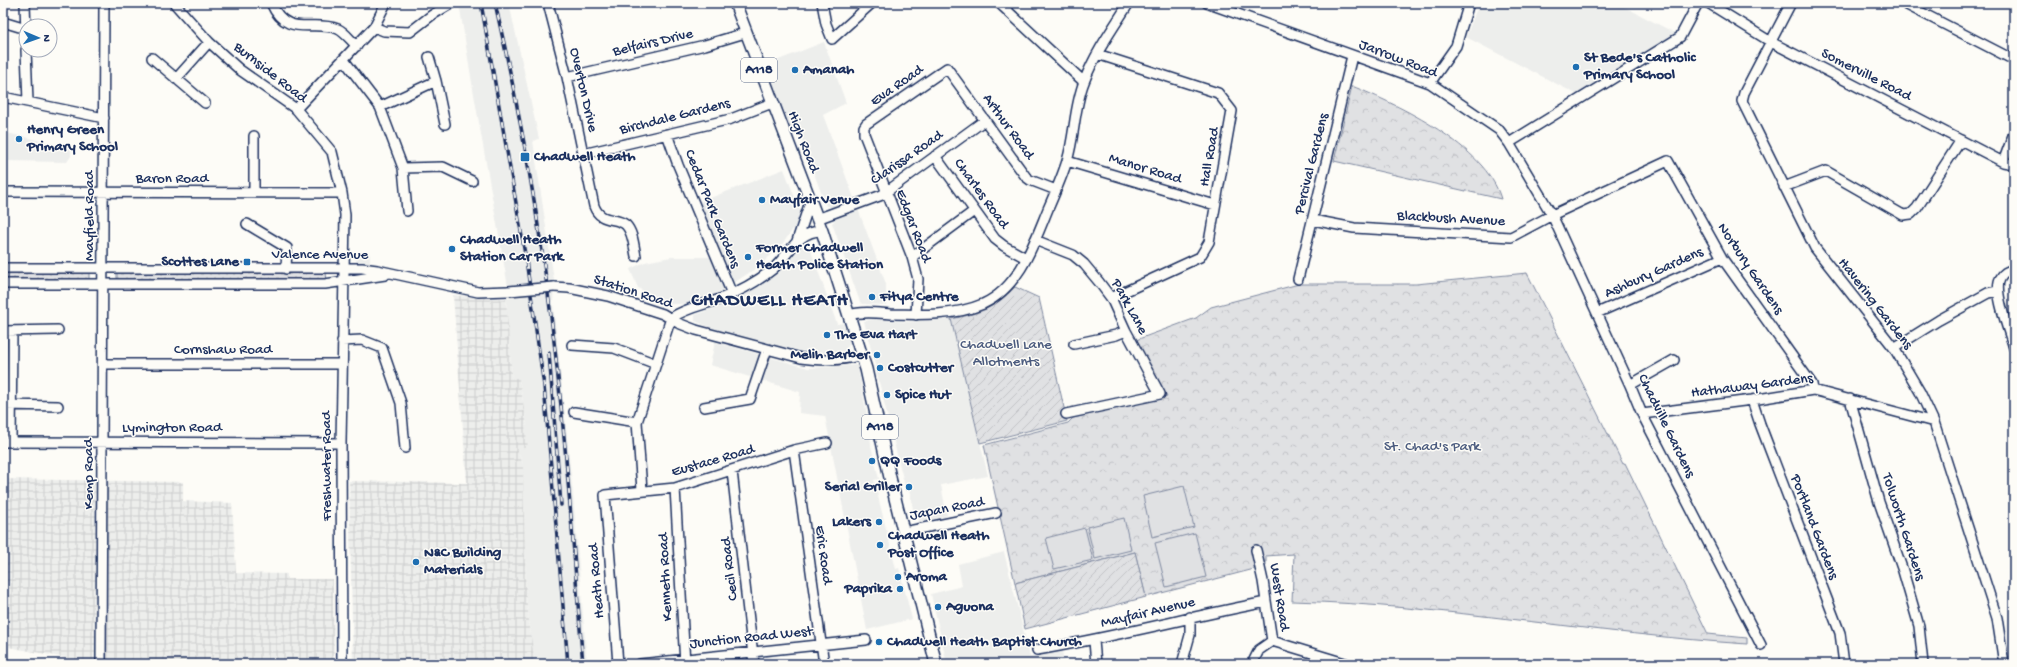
<svg xmlns="http://www.w3.org/2000/svg" width="2017" height="667" font-family="'Gochi Hand',sans-serif">
<style>
.built{fill:#edeeec}
.industrial{fill:url(#industrial-grid)}
.grass{fill:url(#grass-dots);stroke:#7e88a0}
.park{fill:url(#park-crowns);stroke:#7e88a0}
.garden{fill:url(#garden-furrows);stroke:#7e88a0}
.pitch{fill:#e0e1e3;stroke:#7e88a0}
.lines{fill:none;stroke-linecap:round;stroke-linejoin:round}
.minor-casing{stroke:#1b2f5e;stroke-width:12}
.major-casing{stroke:#1b2f5e;stroke-width:14}
.minor{stroke:#fdfcf7;stroke-width:9}
.major{stroke:#fdfcf7;stroke-width:11}
.rail-casing{stroke:#1b2f5e;stroke-width:3.5}
.rail{stroke:#fdfcf7;stroke-width:2;stroke-dasharray:6;stroke-linecap:butt}
.minor-bridge-casing{stroke:#1b2f5e;stroke-width:12;stroke-linecap:butt}
.minor-bridge{stroke:#fdfcf7;stroke-width:9}
.poi-dot{fill:#1f6fb2;stroke:#fdfcf7;stroke-width:1.5}
.labels{text-anchor:middle;dominant-baseline:central;stroke-width:3;stroke-linejoin:round;paint-order:stroke}
.shield{fill:#fdfcf7;stroke:#5f6c8c;stroke-width:1}
.shield-label{font-size:14px;font-weight:bold;fill:#1b2f5e}
.street-label{font-size:15px;fill:#1b2f5e;stroke:#fdfcf7}
.poi-label{font-size:15px;font-weight:bold;fill:#1b2f5e;stroke:#fdfcf7;text-anchor:start}
.park-label{font-size:15px;fill:#4c5c7f;stroke:#fdfcf7}
.district-label{font-size:19px;font-weight:bold;letter-spacing:1px;fill:#1b2f5e;stroke:#fdfcf7}
</style>
<defs>
<pattern id="industrial-grid" width="8" height="8" patternUnits="userSpaceOnUse"><rect width="8" height="8" fill="#edeeec"/><path d="M0 4h8M4 0v8" fill="none" stroke="#cbcccd"/></pattern>
<pattern id="grass-dots" width="8" height="8" patternUnits="userSpaceOnUse"><rect width="8" height="8" fill="#e0e1e3"/><path d="M2 2h.1M6 6h.1" fill="none" stroke="#c0c1c5" stroke-width="1.8" stroke-linecap="round"/></pattern>
<pattern id="park-crowns" width="20" height="18" patternUnits="userSpaceOnUse"><rect width="20" height="18" fill="#e0e1e3"/><path d="M2 6a3 3 0 1 1 6 0M12 15a3 3 0 1 1 6 0" fill="none" stroke="#c0c1c5"/></pattern>
<pattern id="garden-furrows" width="10" height="10" patternUnits="userSpaceOnUse"><rect width="10" height="10" fill="#e0e1e3"/><path d="M-1 1l2-2M0 10L10 0M9 11l2-2" fill="none" stroke="#c0c1c5"/></pattern>
</defs>
<rect width="100%" height="100%" fill="#fdfcf7"/>
<filter id="ink" filterUnits="userSpaceOnUse"><feTurbulence type="fractalNoise" baseFrequency=".025" numOctaves="2"/><feDisplacementMap in="SourceGraphic" scale="8" xChannelSelector="R" yChannelSelector="G"/><feConvolveMatrix kernelMatrix="1 2 1 2 8 2 1 2 1" color-interpolation-filters="sRGB"/></filter>
<g filter="url(#ink)">
<path class="built" d="M459 3H509L539 139 533 141 554 280 553 303 573 494 587 664H535L526 597 523 464 517 450 525 426 527 425 519 378H512L506 298H510L473 89Z
M1479 3H1617L1679 35 1580 96 1466 37Z
M824 42 846 103 823 115 886 284V305L862 304 860 302 832 223 835 220 831 207 826 206 797 127 791 129 766 65Z
M3 132 67 147 71 150V156L67 162 3 161Z
M784 169 800 211 796 225 781 246 758 267 721 291 700 301 681 304H668L638 288 630 269 645 262 671 257H721L700 202Z
M807 240 837 324 843 323 850 343 845 351 812 354 797 352 713 329 695 321V315L736 300 778 274Z
M352 253 370 254V264L357 262Z
M875 319 906 322 951 319 988 476 941 485 947 516 919 522V519H915L910 494 909 491H906L864 321Z
M715 342 808 368 856 365 858 367 867 415 869 416 871 446 879 479 874 480 896 569 899 568 912 619 867 630 825 416 799 413 800 392 710 365Z
M1004 552 1030 657 1062 649 1064 664H947L931 594 962 586 958 564Z"/>
<path class="industrial" d="M453 295 493 299 506 298 512 378H519L527 425 525 426 528 447 517 450 523 464 526 597 535 664H353L349 481 467 483Z
M3 479 183 482V501L232 503 236 573 287 574V579H333L334 664H82V661L3 646Z"/>
<path class="grass" d="M3 271H89V282L3 281Z
M117 272H326L327 282H117Z"/>
<path class="park" d="M1352 86C1399 105 1486 146 1501 199L1334 161Z
M1527 273 1623 464 1625 463 1708 634 1747 638V644C1595 634 1445 605 1292 601L1294 554 1266 556V566L1146 597 1135 552 1015 583 984 445 1068 423 1073 418 1167 396 1136 340 1196 318 1211 307 1299 284H1416Z"/>
<path class="garden" d="M1015 287 1039 298 1067 421 980 443 951 319C980 313 994 309 1015 287Z
M1135 552 1146 597 1025 629 1015 583Z"/>
<path class="pitch" d="M1184 486 1194 527 1152 537 1143 496Z
M1124 518 1131 550 1095 559 1087 527Z
M1085 528 1093 560 1054 569 1046 538Z
M1195 533 1206 577 1166 587 1155 543Z"/>
<g class="lines">
<g class="minor-casing">
<path id="minor" d="M25 3 26 34
M174 3 209 42 240 70 296 109 332 152 342 193 345 215 341 443 342 664
M271 3C287 39 312 19 338 29 345 32 351 41 357 46
M548 3 567 77 594 206C601 224 615 216 626 225 633 232 634 247 636 256
M822 3 826 24 832 39 872 3
M999 3 1084 82
M1207 3 1430 83 1499 130 1509 143 1552 215 1630 385 1642 414 1761 645
M1708 3 1771 42 2003 162 2014 164
M1791 3 1744 93 1742 101 1815 248 1894 348 1920 392 1934 422 1997 618 2004 664
M1903 3 2014 60
M3 22 26 29
M374 27 384 31 410 32 432 15 452 3
M26 50 28 102
M1097 54 1218 93 1232 111 1209 242 1200 257 1111 298
M429 57 436 81 445 124
M152 58 205 103
M344 60 380 107 403 168 407 211
M567 77 705 45 745 33
M176 79 209 42
M1430 83 1456 46 1469 3
M3 97 104 118
M380 107 436 81
M296 109 374 27 386 3
M667 134 678 165 732 294
M254 136V192
M1509 143 1680 37 1698 3
M583 154 731 119 772 103
M935 156 995 239 1004 246 1026 258
M1067 161 1215 205
M2003 162 2014 133
M403 168 443 167 472 181
M1784 187 1826 171 1903 215 1911 214 1917 208 1961 140
M3 192 342 193
M817 219 882 195 985 120
M1313 220 1354 228 1511 237 1552 215 1668 161 1722 258 1812 384 1813 390
M247 224 287 248 286 269
M1035 240 1073 255 1084 264 1099 282 1111 298 1126 331 1160 394 1066 414
M797 241 810 202
M912 257 974 211
M3 268H362L377 270 478 292 509 291
M2014 269C2007 271 2003 273 2000 279 1993 292 2010 334 2014 348
M1298 279 1352 56
M3 284H325L385 275
M554 287 569 288 608 296 663 314 678 323 696 330 801 358C821 361 842 361 862 355
M1597 313 1722 258
M849 315C862 311 877 313 891 314 921 315 955 316 983 304 1020 287 1034 243 1048 209 1055 193 1062 177 1067 161 1075 135 1074 107 1084 82 1095 53 1113 28 1129 3
M916 315 918 279 912 257 864 134V127L866 124 947 68 1026 177 1030 180 1056 190
M671 318C686 308 703 305 720 299 738 292 758 281 773 269 788 256 798 230 822 231
M3 331 58 330
M342 341 362 340 382 348 401 403 405 448
M1074 344 1116 335 1126 331
M572 345 614 348 656 364
M1894 348 1939 320 1988 293 1998 291
M103 364H342
M1630 385 1674 360
M1850 399 1879 502 1903 571 1919 626 1923 664
M1752 400 1760 424 1840 633 1844 664
M3 405 58 406
M704 407 750 399 767 349
M574 412 637 422
M1642 414 1752 400 1813 390 1934 422
M3 442 341 443
M11 442 12 331
M794 450 824 664
M732 471 754 664
M675 488 685 664
M642 490 637 422 671 318
M904 532 996 513
M1256 550 1263 581 1272 641 1348 664
M1094 641 1096 664
M1037 650C1114 637 1189 617 1266 602
M101 664 104 3
M618 664 605 495 675 488 794 450 827 443
M640 664 866 640
M1182 664 1190 635V617
M1252 664 1259 650 1272 641"/>
</g>
<g class="major-casing">
<path id="major" d="M735 3 822 231 866 369 891 482 936 664"/>
</g>
<use href="#minor" class="minor"/>
<use href="#major" class="major"/>
<g class="rail-casing">
<path id="rail" d="M481 3 526 260 544 386 568 664
M495 3C524 129 546 258 559 387 569 479 575 572 583 664
M549 353 561 505"/>
</g>
<use href="#rail" class="rail"/>
<g class="minor-bridge-casing">
<path id="minor-bridge" d="M509 291 554 287"/>
</g>
<use href="#minor-bridge" class="minor-bridge"/>
</g>
</g>
<g class="poi-dot">
<circle cx="1576" cy="67" r="4"/>
<circle cx="795" cy="70" r="4"/>
<circle cx="19" cy="139" r="4"/>
<rect x="520" y="152" width="10" height="10" rx="2"/>
<circle cx="762" cy="200" r="4"/>
<circle cx="452" cy="249" r="4"/>
<circle cx="748" cy="257" r="4"/>
<rect x="243" y="258" width="8" height="8" rx="2"/>
<circle cx="872" cy="297" r="4"/>
<circle cx="827" cy="335" r="4"/>
<circle cx="877" cy="355" r="4"/>
<circle cx="880" cy="368" r="4"/>
<circle cx="887" cy="395" r="4"/>
<circle cx="872" cy="461" r="4"/>
<circle cx="909" cy="487" r="4"/>
<circle cx="879" cy="522" r="4"/>
<circle cx="880" cy="545" r="4"/>
<circle cx="416" cy="562" r="4"/>
<circle cx="898" cy="577" r="4"/>
<circle cx="900" cy="589" r="4"/>
<circle cx="938" cy="607" r="4"/>
<circle cx="879" cy="642" r="4"/>
</g>
<g class="labels">
<g class="shield">
<rect x="741" y="58" width="36" height="24" rx="3"/>
<rect x="862" y="415" width="36" height="24" rx="3"/>
</g>
<g class="shield-label">
<text x="759" y="70">A118</text>
<text x="880" y="427">A118</text>
</g>
<g class="street-label">
<text transform="translate(653 43) rotate(-13)">Belfairs Drive</text>
<text transform="translate(1398 59) rotate(21)">Jarrow Road</text>
<text transform="translate(270 73) rotate(38)">Burnside Road</text>
<text transform="translate(1866 75) rotate(27)">Somerville Road</text>
<text transform="translate(897 86) rotate(-35)">Eva Road</text>
<text transform="translate(583 90) rotate(77)">Overton Drive</text>
<text transform="translate(675 117) rotate(-14)">Birchdale Gardens</text>
<text transform="translate(1008 127) rotate(54)">Arthur Road</text>
<text transform="translate(803 142) rotate(69)">High Road</text>
<text transform="translate(1210 157) rotate(-80)">Hall Road</text>
<text transform="translate(907 158) rotate(-35)">Clarissa Road</text>
<text transform="translate(1312 164) rotate(-76)">Percival Gardens</text>
<text transform="translate(1145 169) rotate(17)">Manor Road</text>
<text x="172" y="179">Baron Road</text>
<text transform="translate(981 194) rotate(54)">Charles Road</text>
<text transform="translate(712 209) rotate(68)">Cedar Park Gardens</text>
<text transform="translate(90 216) rotate(-90)">Mayfield Road</text>
<text transform="translate(1451 219) rotate(3)">Blackbush Avenue</text>
<text transform="translate(913 226) rotate(69)">Edgar Road</text>
<text x="320" y="255">Valence Avenue</text>
<text transform="translate(1750 269) rotate(56)">Norbury Gardens</text>
<text transform="translate(1654 273) rotate(-24)">Ashbury Gardens</text>
<text transform="translate(633 292) rotate(18)">Station Road</text>
<text transform="translate(1875 304) rotate(52)">Havering Gardens</text>
<text transform="translate(1129 307) rotate(61)">Park Lane</text>
<text x="223" y="350">Cornshaw Road</text>
<text transform="translate(1752 386) rotate(-7)">Hathaway Gardens</text>
<text transform="translate(1666 426) rotate(64)">Chadville Gardens</text>
<text x="172" y="428">Lymington Road</text>
<text transform="translate(713 461) rotate(-16)">Eustace Road</text>
<text transform="translate(327 466) rotate(-90)">Freshwater Road</text>
<text transform="translate(89 474) rotate(-90)">Kemp Road</text>
<text transform="translate(947 509) rotate(-11)">Japan Road</text>
<text transform="translate(1814 527) rotate(69)">Portland Gardens</text>
<text transform="translate(1903 527) rotate(72)">Tolworth Gardens</text>
<text transform="translate(823 555) rotate(82)">Eric Road</text>
<text transform="translate(730 569) rotate(-97)">Cecil Road</text>
<text transform="translate(666 577) rotate(-93)">Kenneth Road</text>
<text transform="translate(597 581) rotate(-95)">Heath Road</text>
<text transform="translate(1279 597) rotate(81)">West Road</text>
<text transform="translate(1148 613) rotate(-13)">Mayfair Avenue</text>
<text transform="translate(751 638) rotate(-6)">Junction Road West</text>
</g>
<g class="poi-label">
<text x="1584" y="58">St Bede's Catholic<tspan x="1584" dy="17">Primary School</tspan></text>
<text x="803" y="70">Amanah</text>
<text x="27" y="130">Henry Green<tspan x="27" dy="17">Primary School</tspan></text>
<text x="534" y="157">Chadwell Heath</text>
<text x="770" y="200">Mayfair Venue</text>
<text x="460" y="240">Chadwell Heath<tspan x="460" dy="17">Station Car Park</tspan></text>
<text x="756" y="248">Former Chadwell<tspan x="756" dy="17">Heath Police Station</tspan></text>
<text x="239" y="262" text-anchor="end">Scottes Lane</text>
<text x="880" y="297">Fitya Centre</text>
<text x="835" y="335">The Eva Hart</text>
<text x="869" y="355" text-anchor="end">Melih Barber</text>
<text x="888" y="368">Costcutter</text>
<text x="895" y="395">Spice Hut</text>
<text x="880" y="461">QQ Foods</text>
<text x="901" y="487" text-anchor="end">Serial Griller</text>
<text x="871" y="522" text-anchor="end">Lakers</text>
<text x="888" y="536">Chadwell Heath<tspan x="888" dy="17">Post Office</tspan></text>
<text x="424" y="553">N&amp;C Building<tspan x="424" dy="17">Materials</tspan></text>
<text x="906" y="577">Aroma</text>
<text x="892" y="589" text-anchor="end">Paprika</text>
<text x="946" y="607">Aguona</text>
<text x="887" y="642">Chadwell Heath Baptist Church</text>
</g>
<g class="park-label">
<text x="1006" y="345">Chadwell Lane<tspan x="1006" dy="17">Allotments</tspan></text>
<text x="1432" y="447">St. Chad's Park</text>
</g>
<g class="district-label">
<text x="770" y="301">CHADWELL HEATH</text>
</g>
</g>
<rect width="2017" height="667" fill="none" stroke="#fdfcf7" stroke-width="16"/>
<rect x="8" y="8" width="2001" height="651" fill="none" stroke="#1b2f5e" stroke-width="1.5" filter="url(#ink)"/>
<g transform="translate(38 38) rotate(92)"><circle r="19" fill="#fdfcf7" stroke="#a3aaba"/>
<path d="M0-3L7 15L0 10L-7 15Z" fill="#1f6fb2"/>
<text y="-6" font-size="11" font-weight="bold" text-anchor="middle" fill="#1b2f5e">N</text>
</g>
</svg>
